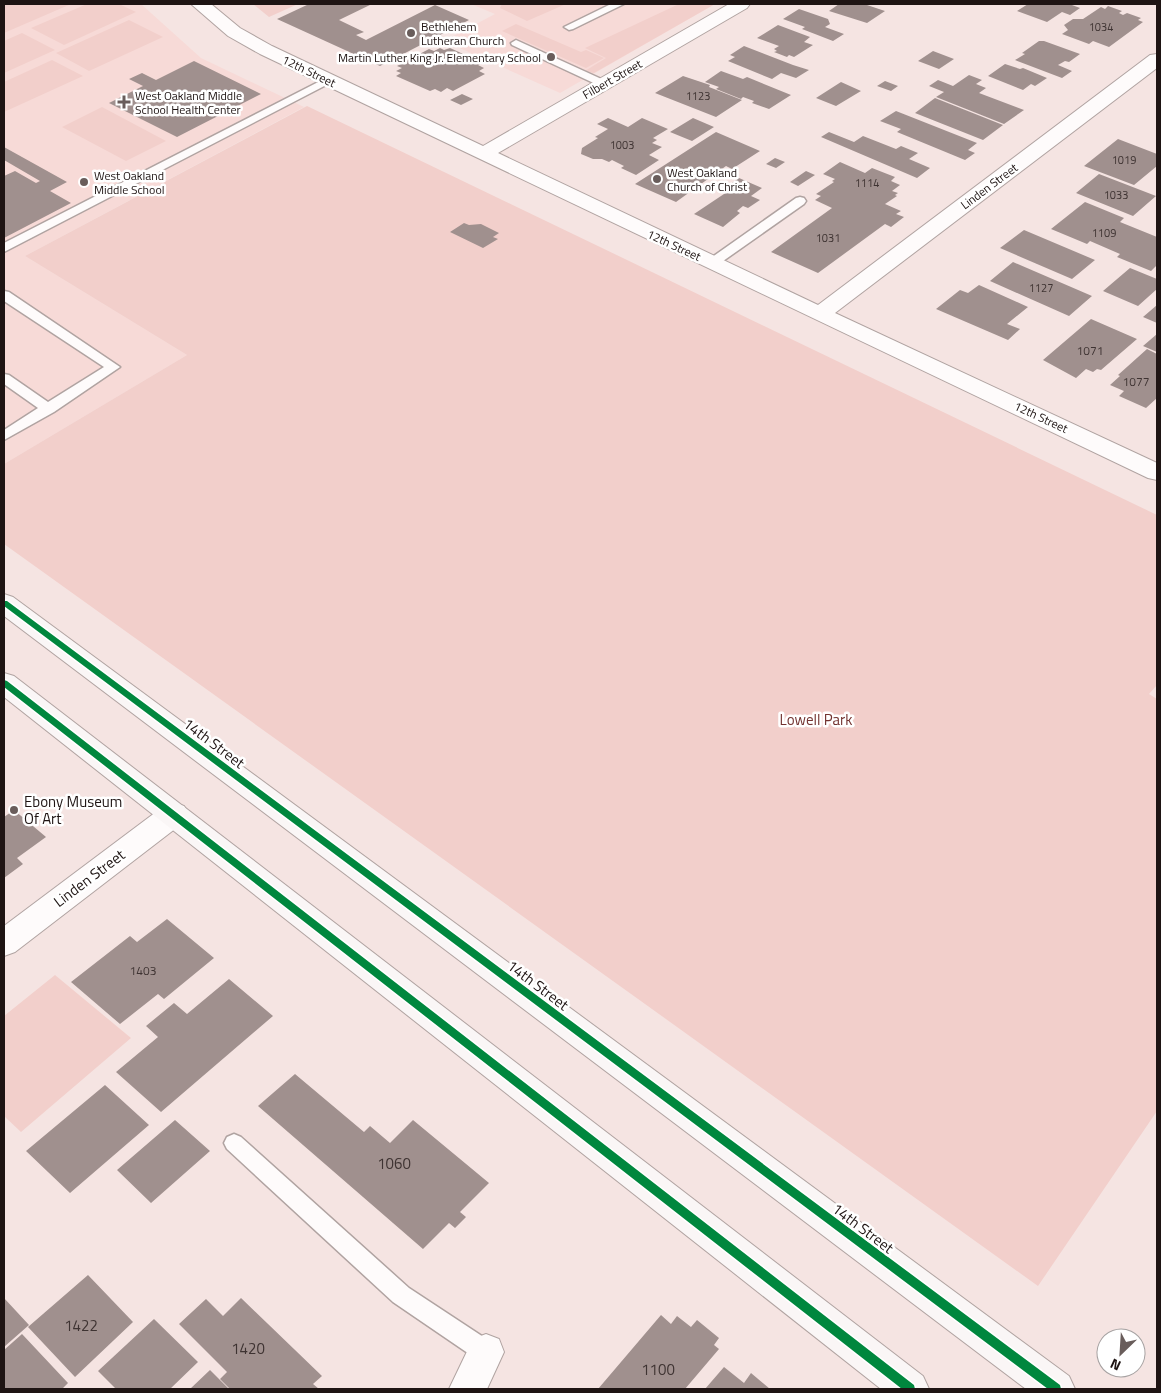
<svg xmlns="http://www.w3.org/2000/svg" width="1161" height="1393" font-family="'Titillium Web',sans-serif">
<style>
.built{fill:#f7dad7}
.green{fill:#f2cfcb}
.building{fill:#a0908e}
.lines{fill:none;stroke-linecap:round;stroke-linejoin:round}
.lane-casing{stroke:#b0a3a1;stroke-width:3}
.street-casing{stroke:#b0a3a1;stroke-width:2}
.secondary-casing{stroke:#b0a3a1;stroke-width:2}
.lane{fill:#fefbfb;fill-rule:evenodd}
.street{fill:#fefbfb;fill-rule:evenodd}
.secondary{fill:#faf6f6;fill-rule:evenodd}
.cycleway-casing{stroke:#fff;stroke-width:3}
.cycleway{fill:#00873e;fill-rule:evenodd}
.poi-dot{fill:#695d5b;stroke:#fff;stroke-width:2}
.labels{text-anchor:middle;dominant-baseline:central;stroke-width:5;stroke-linejoin:round;paint-order:stroke}
.far-number-label{font-size:11px;fill:#3e3332}
.far-poi-label{font-size:12px;fill:#1e1413;stroke:#fff;text-anchor:start}
.far-street-label{font-size:12px;fill:#1e1413;stroke:#fff}
.number-label{font-size:12px;fill:#3e3332}
.park-label{font-size:15px;fill:#733330;stroke:#fff}
.street-label{font-size:15px;fill:#1e1413;stroke:#fff}
.poi-label{font-size:15px;fill:#1e1413;stroke:#fff;text-anchor:start}
.near-number-label{font-size:15px;fill:#3e3332}
</style>
<rect width="100%" height="100%" fill="#f5e4e2"/>
<path class="built" d="M4 4H141L201 58 304 107 25 256 187 355 4 464Z
M471 4H715L560 93 444 41 495 14Z"/>
<path class="green" d="M4 4H71L4 33Z
M87 4H119L136 12 64 45 31 28Z
M253 4H298L269 17Z
M502 4H566L527 21 500 8Z
M679 4H715L594 73 585 71 606 58 585 48Z
M129 20 163 37 89 71 56 53Z
M516 24 581 52 586 50 604 58 586 68 502 31Z
M22 33 55 50 4 73V41Z
M52 60 83 76 4 112V82Z
M307 106 1157 515V685L1149 694 1157 699V1111L1038 1286 4 544V464L187 355 25 256Z
M102 107 166 141 126 161 62 127Z
M55 975 131 1038 21 1132 4 1116V1016Z"/>
<path class="building" d="M309 4H372L339 20 364 32 356 35 366 40 435 5 469 20 380 66 277 19Z
M839 4H868L867 5 885 11 867 23 829 11Z
M1028 4H1074L1072 5 1080 8 1070 15 1062 12 1047 22 1017 11Z
M1108 6 1122 11 1119 13 1123 15 1127 13 1141 18 1138 20 1143 22 1109 47 1093 41 1089 44 1062 34 1068 30 1064 25 1073 19H1083L1101 7 1105 9Z
M799 9 828 19 830 24 825 27 844 34 833 41 802 29 805 27 783 19Z
M778 25 810 37 804 42 813 45 794 57 789 55 787 57 774 52 777 51 774 49 779 46 757 38Z
M1039 41H1044L1080 54 1069 62 1065 61 1058 65 1072 71 1062 78 1015 60 1025 54 1022 53Z
M744 46 793 65 809 70 796 78 781 73 772 79 728 61 735 57 730 55Z
M440 48 444 50 450 48 483 63 478 65 484 68 479 71 485 74 453 91 447 88 441 92 435 89 430 91 396 76 401 73 396 71 402 68 397 66 429 49 434 51Z
M933 51 954 59 939 69 918 61Z
M194 61 261 94 177 137 109 103 143 86 129 79 142 73 156 80Z
M1005 64 1020 69 1023 68 1047 78 1035 86 1031 84 1023 90 988 76Z
M721 71 743 79 747 77 791 95 769 109 752 103 754 101 743 97 741 99 716 89 719 87 705 82Z
M969 75 982 80 976 84 986 88 979 93 1024 110 1004 124 936 97 944 92 929 86 938 80 953 86Z
M683 76 710 85 709 87 742 100 716 117 655 93Z
M885 81 898 86 891 91 877 86Z
M841 82 861 91 836 106 816 98Z
M462 94 473 99 461 105 450 100Z
M935 98 1003 125 983 140 915 113Z
M896 111 977 143 968 150 975 153 965 160 897 132 901 129 880 121Z
M608 118 628 127 642 118 668 129 653 138 657 140 652 143 662 147 649 155 659 160 636 175 621 168 624 166 612 160 609 162 602 159H593L581 154 582 148 598 138 595 137 608 129 597 124Z
M693 118 714 127 692 141 670 132Z
M716 132 760 151 732 169 726 166 676 202 635 184Z
M829 132 854 142 863 136 896 149 901 146 918 153 909 159 930 168 917 178 821 137Z
M1118 139 1157 154V166L1134 185 1084 166Z
M4 147 67 182 50 191 71 203 4 238V176L15 171 36 183 40 181 4 160Z
M775 158 785 162 776 168 766 164Z
M840 162 865 173 872 168 895 177 891 181 900 185 892 191 898 193 895 195 897 196 885 204 901 211 896 214 904 217 891 227 885 224 818 273 771 252 832 208 815 200 821 196 816 194 834 182 832 181 835 179 823 174Z
M806 171 815 175 798 186 790 182Z
M1099 174 1156 196 1133 216 1076 193Z
M739 178 762 188 751 196 760 200 748 208 743 206 737 211 740 213 723 227 694 214 727 192 722 190Z
M1085 202 1124 218 1120 222 1157 237V265L1151 271 1117 257 1120 254 1090 241 1087 244 1051 229Z
M464 223 469 225 481 224 499 233 493 237 498 239 483 248 450 232Z
M1024 230 1095 260 1072 279 1000 248Z
M1013 262 1092 296 1069 316 990 281Z
M1130 268 1157 279V289L1138 306 1103 291Z
M979 285 1028 307 1007 324 1020 329 1008 340 936 309 960 290 968 293Z
M1157 305V323L1143 317Z
M1091 319 1137 339 1101 370 1097 369 1093 372 1086 369 1076 378 1043 360Z
M1157 334V352L1143 346Z
M1147 349 1157 354V398L1146 408 1119 396 1124 391 1110 385 1120 376 1118 375Z
M14 810 46 837 17 858 23 864 4 878V817Z
M167 919 214 958 164 999 158 994 120 1024 71 982 130 936 137 942Z
M229 979 273 1016 161 1112 116 1072 158 1037 146 1026 174 1003 187 1014Z
M295 1074 364 1132 370 1126 390 1143 413 1120 489 1183 460 1212 466 1217 455 1228 449 1223 423 1249 258 1106Z
M105 1085 149 1125 70 1193 26 1151Z
M175 1120 210 1151 151 1203 117 1170Z
M88 1275 133 1322 75 1377 28 1327Z
M4 1298 29 1325 4 1347Z
M241 1298 322 1376 313 1384 319 1389H230L220 1379 227 1372 179 1324 206 1299 223 1316Z
M661 1315 671 1324 677 1316 691 1327 697 1320 719 1338 714 1345 719 1349 685 1389H598Z
M154 1319 198 1362 170 1389H116L98 1371Z
M22 1334 68 1383 62 1389H4V1350Z
M724 1367 744 1383 751 1373 770 1389H705Z
M210 1370 229 1389H190Z"/>
<g class="lines">
<g class="lane-casing">
<path id="lane" d="M611 4H624L573 29 569 30 564 27Z
M516 40 608 82 610 84 604 87 600 86 512 45 511 43Z
M328 77 334 80 332 82 4 252V243Z
M800 197 804 198 806 201 804 204 716 266H708L706 263 708 260 796 198Z
M4 291 9 292 120 367 54 412 4 440V430L38 408 4 384V374L9 375 48 402 104 367 4 301Z
M234 1134 241 1137 409 1288 494 1344 497 1352 494 1360 486 1363 478 1360 393 1302 227 1149 224 1143 227 1137Z"/>
</g>
<g class="street-casing">
<path id="street" d="M191 4H211L240 28 272 46 483 146 729 4H750L747 8 498 153 818 305 1150 55 1157 54V68L835 313 1157 463V480L1148 478 260 54 228 36Z
M174 803 184 806 189 814 184 822 15 952 4 956V926L164 806Z
M486 1334 499 1339 504 1352 487 1389H449L473 1339Z"/>
</g>
<g class="secondary-casing">
<path id="secondary" d="M4 594 13 597 1069 1376 1075 1389H1026L4 616Z
M4 673 14 676 923 1376 929 1389H881L4 697Z"/>
</g>
<use href="#lane" class="lane"/>
<use href="#street" class="street"/>
<use href="#secondary" class="secondary"/>
<g class="cycleway-casing">
<path id="cycleway" d="M4 601H7L1060 1385 1061 1389H1048L4 606Z
M4 680 7 681 914 1385 915 1389H902L4 687Z"/>
</g>
<use href="#cycleway" class="cycleway"/>
</g>
<g class="poi-dot">
<circle cx="411" cy="33" r="5"/>
<circle cx="551" cy="57" r="5"/>
<path d="M121.5 94.5h5v5h5v5h-5v5h-5v-5h-5v-5h5z"/>
<circle cx="657" cy="179" r="5"/>
<circle cx="84" cy="182" r="5"/>
<circle cx="14" cy="810" r="5"/>
</g>
<g class="labels">
<g class="far-number-label">
<text x="1101" y="27">1034</text>
<text x="698" y="96">1123</text>
<text x="622" y="145">1003</text>
<text x="1124" y="160">1019</text>
<text x="867" y="183">1114</text>
<text x="1116" y="195">1033</text>
<text x="1104" y="233">1109</text>
<text x="828" y="238">1031</text>
<text x="1041" y="288">1127</text>
</g>
<g class="far-poi-label">
<text x="421" y="26">Bethlehem<tspan x="421" dy="14">Lutheran Church</tspan></text>
<text x="541" y="57" text-anchor="end">Martin Luther King Jr. Elementary School</text>
<text x="135" y="95">West Oakland Middle<tspan x="135" dy="14">School Health Center</tspan></text>
<text x="667" y="172">West Oakland<tspan x="667" dy="14">Church of Christ</tspan></text>
<text x="94" y="175">West Oakland<tspan x="94" dy="14">Middle School</tspan></text>
</g>
<g class="far-street-label">
<text transform="translate(309 71) rotate(26)">12th Street</text>
<text transform="translate(612 79) rotate(-30)">Filbert Street</text>
<text transform="translate(989 186) rotate(-37)">Linden Street</text>
<text transform="translate(674 245) rotate(25)">12th Street</text>
<text transform="translate(1041 417) rotate(25)">12th Street</text>
</g>
<g class="number-label">
<text x="1090" y="350">1071</text>
<text x="1136" y="381">1077</text>
<text x="143" y="970">1403</text>
</g>
<g class="park-label">
<text x="816" y="719">Lowell Park</text>
</g>
<g class="street-label">
<text transform="translate(214 743) rotate(37)">14th Street</text>
<text transform="translate(89 878) rotate(-37)">Linden Street</text>
<text transform="translate(538 985) rotate(37)">14th Street</text>
<text transform="translate(863 1228) rotate(37)">14th Street</text>
</g>
<g class="poi-label">
<text x="24" y="801">Ebony Museum<tspan x="24" dy="17">Of Art</tspan></text>
</g>
<g class="near-number-label">
<text x="394" y="1163">1060</text>
<text x="81" y="1325">1422</text>
<text x="248" y="1348">1420</text>
<text x="658" y="1369">1100</text>
</g>
</g>
<rect width="1161" height="1393" fill="none" stroke="#1e1413" stroke-width="10"/>
<g transform="translate(1121 1353) rotate(205)"><circle r="24" fill="#ffffff" stroke="#a5a1a1"/>
<path d="M0-4L9 19L0 12L-9 19Z" fill="#695d5b"/>
<text y="-8" font-size="14" font-weight="bold" text-anchor="middle" fill="#1e1413">N</text>
</g>
</svg>
